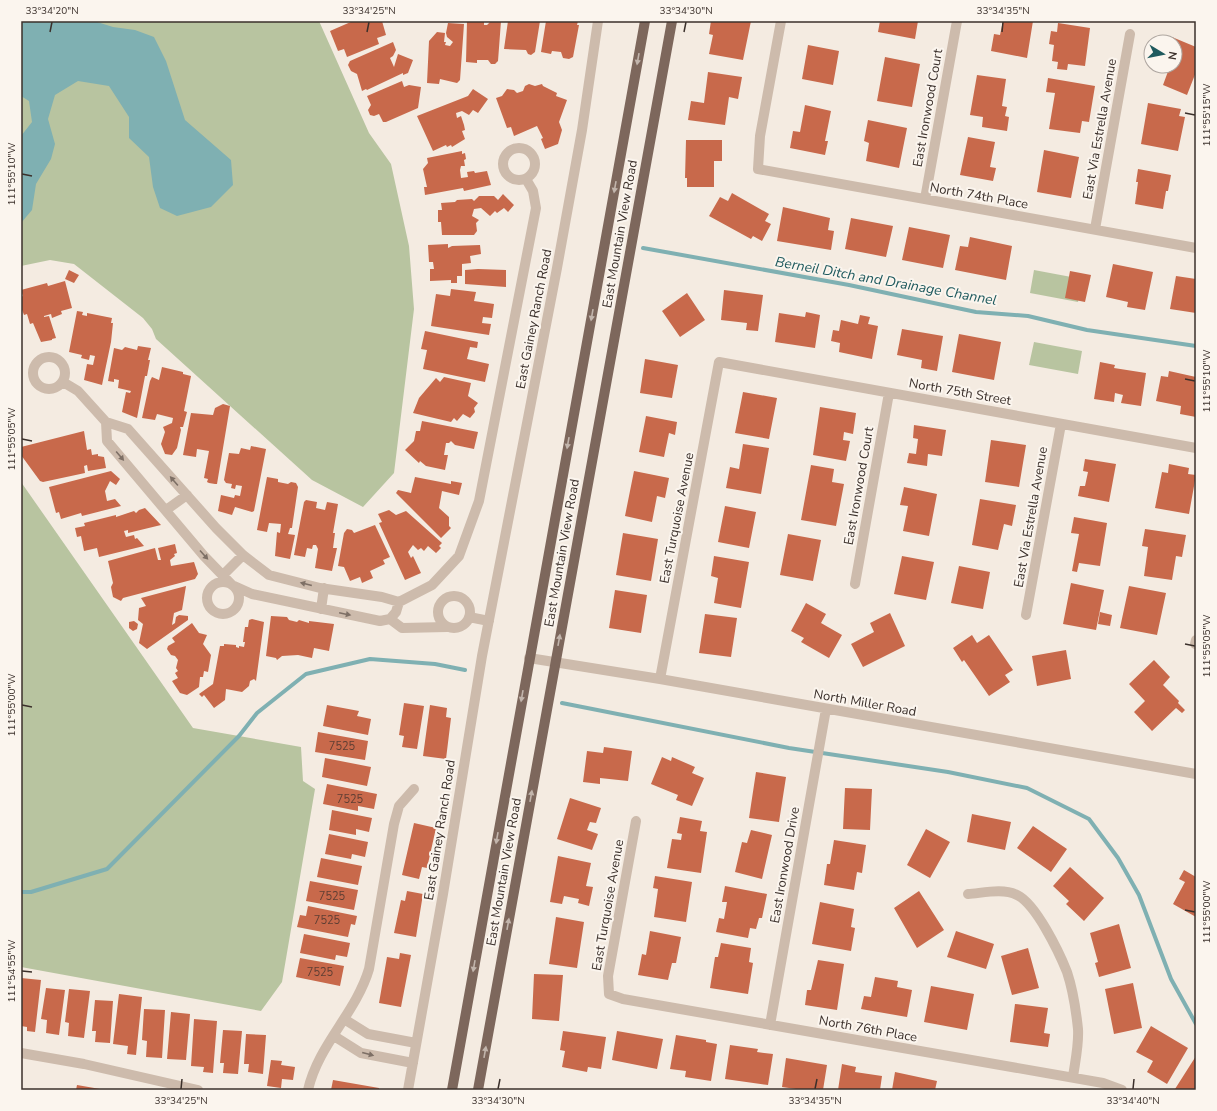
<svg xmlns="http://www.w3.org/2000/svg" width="1217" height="1111" font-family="'Nunito Sans',sans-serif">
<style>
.green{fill:#b8c4a0}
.water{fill:#7fb0b2}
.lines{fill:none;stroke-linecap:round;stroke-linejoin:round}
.stream{stroke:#7fb0b2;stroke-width:4}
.building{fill:#c8694b}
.minor{stroke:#cdbbac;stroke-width:10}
.major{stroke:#7d675c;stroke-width:10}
.oneway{fill:#c2b5ac}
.oneway2{fill:#7d6f65}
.ticks{fill:none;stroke:#3b302b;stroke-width:1.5}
.labels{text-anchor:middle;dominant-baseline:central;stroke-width:4;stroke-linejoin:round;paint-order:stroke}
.number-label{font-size:11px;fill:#5e3e33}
.street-label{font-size:13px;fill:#3b302b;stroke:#fbf5ee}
.water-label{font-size:14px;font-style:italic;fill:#1f5a5e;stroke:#fbf5ee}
.neatline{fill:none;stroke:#3b302b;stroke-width:1.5}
.ticks-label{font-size:10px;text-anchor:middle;fill:#3b302b}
</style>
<rect width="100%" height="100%" fill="#f4ebe1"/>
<path class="green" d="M21 21H319L369 133 391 164 409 246 414 309 394 473 363 507 312 480 156 339 152 329 143 318 74 264 50 260 21 266Z
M1034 270 1082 279 1078 302 1030 293Z
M1034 342 1082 351 1078 374 1029 365Z
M21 482 193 728 301 747 303 781 315 789 282 982 261 1011 21 967Z"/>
<path class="water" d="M21 21H94L113 27 135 30 154 37 166 61 185 120 231 160 233 185 211 207 177 216 160 208 153 187 149 157 129 138V117L109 86 78 81 55 95 48 119 55 144 51 159 36 184 32 210 21 223V136L32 122 29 101 21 96Z"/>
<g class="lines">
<path class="stream" d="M643 248 849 285 976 312 1028 316 1087 330 1196 346
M562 703 789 748 948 772 1027 788 1089 819 1118 858 1139 895 1171 979 1196 1024
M21 892H31L107 869 239 736 257 713 306 674 370 659 435 664 465 670"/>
</g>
<path class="building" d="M353 21H382L386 35 377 38 379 44 347 57 344 49 338 51 330 31Z
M467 21H484V25H487L490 22 489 21H501L498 61 495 64H491L488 60H477V63L466 62Z
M508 21H540L535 52 531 55 528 54 526 50 504 49Z
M546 21H578L577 25H579L573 57 569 59 563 58 561 52 552 51 551 54 541 52Z
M711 21H751L743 60 709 54 713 35 709 34Z
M880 21H918L915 39 878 32Z
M1003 21H1033L1027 58 991 51 994 34 1000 35Z
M448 23 464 24 460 80 457 83 440 79 439 84 427 83 429 41 437 32 445 33 444 42H446L445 45 450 46 453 42 447 37 446 33Z
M1058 23 1090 28 1085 66 1068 64 1067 70 1057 69 1058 62 1052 61 1054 45 1049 44 1051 31 1057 32Z
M1172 37 1196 47V72L1187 95 1163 85 1170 66H1175V42H1170Z
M393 42 396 50 393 56 390 58 394 67 398 54 413 60 408 73 403 75V73L367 90 366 89 362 91 357 74 351 71 348 65 350 61Z
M808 45 839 51 833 85 802 79Z
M885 57 920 64 912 107 877 101Z
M708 72 742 77 738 99 729 97 725 125 688 120 691 101 704 103Z
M977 75 1006 79 1002 106 1007 107 1005 116 1009 117 1007 131 982 127 983 117 970 115Z
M1048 78 1095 86 1089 122 1082 121 1080 133 1049 129 1055 93 1046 92Z
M402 81 404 87 409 85 421 87 418 108 386 122H383L379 114 374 116 370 115 368 110 371 105 367 96Z
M529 84 535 86 542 84 543 86 557 93 556 96 567 100 559 122 562 130 558 144 545 149 541 139 543 138 537 126 514 136 511 127 507 128 496 98 502 96 507 89 514 90 517 93 523 91 525 86Z
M473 89 488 99 478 113 473 110 469 115 462 111 456 113 457 118 461 116 464 125 465 130 462 131 465 139 452 147 451 145 447 147 446 145 433 151 417 116 468 96Z
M1148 103 1181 109 1179 116 1185 117 1178 151 1141 144Z
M805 105 831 111 825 141H828L825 155 790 148 793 131 800 132Z
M868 120 907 128 899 168 866 161 869 143 864 141Z
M968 137 995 142 990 167 996 168 993 181 960 175Z
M686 140H722V161H714V187H687V178H685Z
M1044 150 1079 157 1071 198 1037 192Z
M462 151V154L465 153 466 159 464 160 465 166H461L460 170 461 178 468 177 467 172 474 171 475 173 487 171 491 185 464 191 463 188 425 195 424 187H427L423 169 428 163 427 158Z
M1138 169 1171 175 1168 191H1166L1163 209 1135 204 1138 182H1136Z
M732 193 769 214 765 221 771 224 762 241 753 236 751 239 709 216 720 197 728 201Z
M503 194 514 205 508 212 504 208 497 213 495 211 490 216 481 208 474 209 472 216 479 220 476 223 477 231 474 235H442L441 222H438V210H442L441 203 455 202 457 200 472 199 474 201 479 196H494L498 200Z
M783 207 830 218 828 230 834 231 831 250 777 241Z
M851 218 893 226 886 257 845 249Z
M909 227 950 235 943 268 902 260Z
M970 237 1012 246 1006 280 955 270 960 246 968 247Z
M448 244V248L452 246 480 245 481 254 470 256 471 263 462 264V276H457V283H451V280L430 281V269H434L433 262H429L428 245Z
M1113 264 1153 272 1145 310 1127 307 1128 302 1106 297Z
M478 269 506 270V287L465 284V270Z
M69 270 79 275 74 283 65 279Z
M1070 271 1091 275 1085 302 1065 298Z
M1176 276 1196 279V313L1170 309Z
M65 281 72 308 61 311 62 314 52 318 51 314 44 316V317L49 316 56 338 52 339V340L41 342 33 323 30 324 27 314 24 315 21 307V297L23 296 21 290 47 283 48 286Z
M451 289 476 292 474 301 494 304 492 318 483 317 482 323 491 324 489 335 431 326 436 294 450 296Z
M724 290 763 295 758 331 746 330 747 323 721 320Z
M687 293 705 320 680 337 662 311Z
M77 311 83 312 82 315 87 316V313L112 318 111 323H113L111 342 102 385 84 380 87 364 93 365 95 356 90 355 89 360 81 358 82 355 69 352Z
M806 312 820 315 815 348 775 342 779 313 805 317Z
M860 315 870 317 868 324 878 326 872 359 839 352 840 343 831 341 833 330 839 331 841 320 858 324Z
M902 329 943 336 937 371 921 368 922 360 897 355Z
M425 331 478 342 477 348 470 347 467 359 489 364 485 382 423 369 427 350 421 349Z
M959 334 1001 342 994 380 952 372Z
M138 346 151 348 148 360H150L147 376H145L137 418 122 412 126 392 130 393 131 391 118 388 119 380 114 379V382L108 381 114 348 122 350 125 347 137 350Z
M645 359 678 365 672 398 640 393Z
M1100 362 1115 365 1114 368 1146 373 1141 406 1121 403 1123 395 1115 393 1114 402 1094 399Z
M162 367 183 372V374L191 376 184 411 187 412 183 427H180L181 430 177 448 172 455 165 454 161 444 165 432 163 427 172 423 173 418 157 414 155 420 142 418 150 381 152 377 159 380Z
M1169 371 1196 377V417L1180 414 1181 406 1156 401 1161 376 1168 377Z
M444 377 471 383 468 396 478 403 474 408 475 412 470 418 463 414 457 421 454 418 451 422 413 413 419 398 436 378 440 382Z
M743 392 777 398 769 439 735 433Z
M223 404 230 406 217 484H215L209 483 207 482 208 479 204 478 209 451 197 449 196 457 183 455 191 413 213 415 215 408Z
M820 407 856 413 853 434 844 432 843 440 850 441 846 461 813 455Z
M646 416 677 422 675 435 669 433 664 457 639 452Z
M422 421 478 432 474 449 455 445 451 441 449 443H446L444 455H448L445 470 426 466 420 461 419 463 405 450 414 441 416 431H420Z
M914 425 946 430 942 456 928 454 927 466 907 463 909 453 916 454 918 439 913 438Z
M84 431 87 450 91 449 92 455 98 454V456L104 457 106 468 88 471 87 465 84 466 85 473 43 482 40 481 21 455V447Z
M991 440 1026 445 1019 487 985 482Z
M743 444 769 448 761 494 726 488 730 467 739 469Z
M251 446 266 449 254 511 252 512 235 507 232 515 218 511 221 495 234 498 235 495 240 496 242 486 236 485 235 489 231 488 232 484 226 483 224 480 229 453 239 454 241 448 250 450Z
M1085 459 1116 464 1109 502 1078 496 1080 486H1085L1088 472 1083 471Z
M1169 464 1189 468 1188 474 1196 475 1189 514 1155 508 1162 472 1168 473Z
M811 465 834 469 832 482 844 484 836 526 801 520Z
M111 471 120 479 116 485 110 481 105 491 107 501 115 499 121 506 82 516 81 513 61 519 59 512 56 513 49 487Z
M634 471 669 478 665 498 657 496 652 522 625 516Z
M267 477 278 479V482L288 484 291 482 296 483 298 487 292 528H290L288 534 295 535 290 559 275 556 277 532 280 533 281 524 269 523 267 532 257 530Z
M415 477 451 484V481L462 483 459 495 442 491 439 508 449 517V526L451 528 441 538 396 493 398 490 411 493Z
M904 487 937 494 929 536 903 531 908 506 900 505Z
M980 499 1016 505 1012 526 1004 524 998 550 972 545Z
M306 500 317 502 316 508 325 510 327 502 338 504 333 533H335L333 548H337L332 571 315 568 318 549 316 545H313L312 549 307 548 305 557 294 555 304 502Z
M725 506 756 512 749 548 718 542Z
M145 508 161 525 128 533V530L124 531 126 537 134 535 135 539 137 538 144 546 99 557 97 548 84 551 81 536 77 537 75 528 85 526 84 523 116 515V517L134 511 136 513 139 510Z
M389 510 396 515 406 511 442 543 439 546 441 548 436 553 428 546 424 551 421 548 418 550 413 545 408 552 411 558 413 556 421 573 405 580 379 523 382 522 378 514Z
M1074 517 1107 523 1100 566 1079 563 1077 572 1072 571 1079 534 1071 533Z
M375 525 390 557 383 560 385 564 370 571 373 578 362 583 360 577 350 581 344 567 338 566 344 533 347 529 352 530 354 533Z
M1145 529 1186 535 1182 557 1176 556 1172 580 1144 576 1148 547 1142 546Z
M623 533 658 539 651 581 616 575Z
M788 534 821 540 813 581 780 575Z
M175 544 177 553 174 554 175 556 170 560 171 566 194 562 198 574 195 579 123 598 121 601 113 597 111 587 113 583 108 561 155 548 158 560H161L158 548Z
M714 556 749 562 741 608 714 603 718 578 711 576Z
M902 556 934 562 926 600 894 594Z
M959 566 990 572 983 609 951 603Z
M1071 583 1104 590 1096 630 1063 624Z
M186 586 182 610 174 613 172 625 175 623 176 617 179 615 188 616V620L147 649 139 643 143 624 138 620 139 608 146 606 141 598Z
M1129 586 1166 593 1157 635 1120 628Z
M615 590 647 595 641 633 609 628Z
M806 603 826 614 821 623 842 635 829 658 801 642 804 638 791 631Z
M1100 612 1112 615 1110 626 1098 624Z
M890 613 905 646 863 667 851 644 874 632 870 623Z
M705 614 737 618 731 657 699 653Z
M271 616 287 617 289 620 297 622 299 620 309 623V621L334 624 329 651 314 648 312 658 298 655 282 656 277 660 276 658 266 656Z
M252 619 264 622 256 681 254 679 250 681 249 686 242 692 226 689 225 700 214 708 204 695 202 697 199 694 213 684 220 646H224V644L236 645V647L239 648V646L244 647 245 642H243L245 627H248L249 620Z
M134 621 138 624 137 629 133 631 129 628V622Z
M192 623 199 633 207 635 203 644 211 655 208 672 204 671 203 677H200L199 687 187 695 180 693 172 681 178 678 175 673 178 671 176 668 178 660 175 656 171 655 167 649 168 646 175 642 172 638Z
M972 635 977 643 989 635 1013 670 1005 675 1010 682 989 696 964 660 962 662 953 648Z
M1066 650 1071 679 1037 686 1032 656Z
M1154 660 1170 677 1163 685 1179 701 1178 703 1185 710 1182 713 1176 708 1152 731 1134 712 1145 701 1129 684Z
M404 703 424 706 417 749 402 747 404 736 399 735Z
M327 705 359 711 357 716 371 719 368 735 323 726Z
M430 705 447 708 446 717 451 718 446 759 423 756Z
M318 732 368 741 365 760 315 752Z
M604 747 632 751 628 781 600 778V784L583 782 587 751 603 753Z
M662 757 671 761 672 757 695 767 692 773 704 778 692 806 676 800 678 795 651 784Z
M325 758 371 767 367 786 322 777Z
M756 772 786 777 779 822 749 818Z
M327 784 377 794 374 809 358 806V811L323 804Z
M845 788 872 789 870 830 843 829Z
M570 798 601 808 596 823 590 822 587 830 598 834 592 850 557 839Z
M332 810 372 818 369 832 356 829V835L329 830Z
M972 814 1011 822 1005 850 967 842Z
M680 817 702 821 700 831 707 832 701 873 667 868 672 839 681 840 682 834 677 833Z
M414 823 436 828 427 868 422 867 419 879 402 875Z
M1033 826 1067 849 1051 872 1017 848Z
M926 829 950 842 930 878 907 865Z
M751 830 772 835 762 879 735 872 742 842 747 843Z
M329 834 368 842 365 857 352 854 351 859 325 854Z
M834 840 866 845 862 873 857 872 854 890 824 885 827 864H830Z
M558 856 591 863 586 886 593 887 589 906 578 903 579 899 564 896 562 904 550 902Z
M321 858 362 866 358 885 317 877Z
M1070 867 1104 898 1084 921 1066 904 1069 901 1053 886Z
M1184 870 1196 877V917L1173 904 1185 882 1179 879Z
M655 876 692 882 686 922 654 917 658 889 653 888Z
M310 881 358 890 354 910 306 901Z
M725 886 767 894 762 918H759L756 929 750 928 748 938 716 932 719 918 724 919 727 902H722Z
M407 891 423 894 416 937 394 933 401 900 405 901Z
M919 891 944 930 917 948 894 908Z
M820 902 854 909 851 927 855 928 851 951 812 944Z
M308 906 357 916 355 925 351 924 348 937 297 927 300 915 306 916Z
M556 917 584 922 577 968 549 964Z
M1119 924 1131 968 1099 977 1095 963 1098 962 1090 933Z
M650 931 681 937 676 963H672L668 980 638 975 642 954 646 955Z
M956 931 994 944 986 969 947 957Z
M304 934 350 943 347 957 336 955 335 960 300 953Z
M721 943 751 948 749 962 753 963 748 994 710 988 715 957H718Z
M1028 948 1039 988 1012 995 1001 956Z
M400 953 411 955 401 1007 379 1003 387 957 399 959Z
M300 958 344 966 340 986 296 977Z
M818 960 844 964 837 1010 805 1005 807 990H811Z
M534 974 563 975 559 1021 532 1019Z
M875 977 898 981 897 987 912 990 907 1017 861 1009 864 996 871 997Z
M21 978 41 980 35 1032 27 1031V1027L21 1026Z
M1133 983 1142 1028 1114 1034 1105 989Z
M931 986 974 994 967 1030 924 1022Z
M46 988 65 990 59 1035 46 1033 47 1020 41 1019Z
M69 989 90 991 84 1038 68 1036 69 1023 65 1022Z
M119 994 142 997 136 1055 127 1054 128 1046 113 1044Z
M95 1000 113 1001 110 1043 95 1042 96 1031H92Z
M1015 1004 1048 1008 1044 1033 1050 1034 1048 1047 1010 1042Z
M144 1009 165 1010 162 1058 146 1057 147 1041 142 1040Z
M171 1012 190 1014 186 1060 167 1059Z
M194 1019 217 1021 213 1073 203 1072 204 1067 191 1066Z
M1151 1026 1188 1048 1167 1084 1147 1072 1153 1061 1136 1052Z
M223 1030 242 1031 238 1074 223 1073 224 1063H220Z
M563 1031 606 1037 601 1069 588 1067 587 1072 562 1067 565 1051 560 1050Z
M617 1031 663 1039 657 1069 612 1060Z
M246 1034 266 1035 263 1074 248 1072 249 1064H244Z
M676 1035 706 1040V1042L717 1044 711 1081 685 1077 686 1071 670 1069Z
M730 1045 758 1049 757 1052 773 1054 768 1085 725 1079Z
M1196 1056V1090H1176L1175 1089Z
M786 1058 827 1065 823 1090H803L782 1087Z
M271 1060 282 1061 281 1065 295 1067 293 1080 282 1079 281 1088 267 1086Z
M842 1064 856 1067 855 1072 882 1076 880 1090H838Z
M895 1072 937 1081 935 1090H892Z
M333 1080 379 1088V1090H331Z
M77 1085 100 1089V1090H76Z"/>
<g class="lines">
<path class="minor" d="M781 21 760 136 758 169 1196 248
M503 164a16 16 0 1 1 32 0a16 16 0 1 1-32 0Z
M925 199 957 21
M1095 229 1130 34
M33 373a16 16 0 1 1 32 0a16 16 0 1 1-32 0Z
M63 382 78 391 106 422 128 429 216 528 243 555 269 575 320 588 382 597 399 602 432 585 459 556 479 501 536 208 533 191 526 179
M106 422 107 441 204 556 232 585 252 594 380 621 390 619 396 612 399 602
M166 510 187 495
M223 575 243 555
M207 598a16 16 0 1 1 32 0a16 16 0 1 1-32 0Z
M855 584 889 393
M438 612a16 16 0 1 1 32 0a16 16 0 1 1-32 0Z
M321 609 324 588
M1026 615 1061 424
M469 617 489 621
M390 619 402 628 447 627
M1195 644 1196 640
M529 658 660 679 1196 774
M660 679 719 362 1196 448
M636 821 608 976 609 994 623 999 1103 1083 1122 1090
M968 894C983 893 1003 888 1017 895 1036 904 1059 952 1067 972 1073 990 1076 1010 1078 1029 1079 1045 1075 1062 1073 1077
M344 1019 368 1034 416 1043
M770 1025 826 709
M334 1036 361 1053 413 1063
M21 1053 84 1064 198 1090
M308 1090C318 1045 356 1013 369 969L394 824 399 806 414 789
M408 1090 443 894 482 656 557 268 582 130 598 21"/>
<path class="major" d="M452 1090 645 21
M478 1090 672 21"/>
</g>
<defs><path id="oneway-solid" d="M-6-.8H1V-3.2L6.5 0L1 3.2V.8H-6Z"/></defs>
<g class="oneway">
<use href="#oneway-solid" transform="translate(638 59) rotate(100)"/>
<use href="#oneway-solid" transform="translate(615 187) rotate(100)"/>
<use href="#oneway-solid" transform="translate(592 315) rotate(100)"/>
<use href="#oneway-solid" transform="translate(568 443) rotate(100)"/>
<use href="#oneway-solid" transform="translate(559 640) rotate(-80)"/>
<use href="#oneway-solid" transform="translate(522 696) rotate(100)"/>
<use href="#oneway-solid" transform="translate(531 796) rotate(-80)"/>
<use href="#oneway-solid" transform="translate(497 838) rotate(100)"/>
<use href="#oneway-solid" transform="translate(508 924) rotate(-80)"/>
<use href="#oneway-solid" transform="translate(474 966) rotate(100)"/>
<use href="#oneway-solid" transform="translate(485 1052) rotate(-80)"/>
</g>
<g class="oneway2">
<use href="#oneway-solid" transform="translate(120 456) rotate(50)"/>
<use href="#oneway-solid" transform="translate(174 481) rotate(-131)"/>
<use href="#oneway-solid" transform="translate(204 555) rotate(48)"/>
<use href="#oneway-solid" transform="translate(306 584) rotate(-166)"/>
<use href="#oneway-solid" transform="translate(345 614) rotate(12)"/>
<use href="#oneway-solid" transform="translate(368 1054) rotate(15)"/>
</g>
<path class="ticks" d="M50 32 52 22M367 32 369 22M684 32 686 22M1002 32 1003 22M1185 113 1195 115M22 174 32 176M1185 379 1195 381M22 439 32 441M1185 644 1195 646M22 705 32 707M1185 910 1195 912M22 971 32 972M181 1089 182 1079M498 1089 500 1079M815 1089 817 1079M1133 1089 1134 1079"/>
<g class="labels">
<g class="number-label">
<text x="342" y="746">7525</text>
<text x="350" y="799">7525</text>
<text x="332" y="896">7525</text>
<text x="327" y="920">7525</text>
<text x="320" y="972">7525</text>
</g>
<g class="street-label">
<text transform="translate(928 108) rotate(-80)">East Ironwood Court</text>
<text transform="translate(1100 129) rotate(-80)">East Via Estrella Avenue</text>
<text transform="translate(979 196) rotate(10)">North 74th Place</text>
<text transform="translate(620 234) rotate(-80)">East Mountain View Road</text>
<text transform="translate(534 319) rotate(-79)">East Gainey Ranch Road</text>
<text transform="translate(960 392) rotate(10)">North 75th Street</text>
<text transform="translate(859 486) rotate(-80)">East Ironwood Court</text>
<text transform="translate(1031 517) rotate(-80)">East Via Estrella Avenue</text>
<text transform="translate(677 518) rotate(-79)">East Turquoise Avenue</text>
<text transform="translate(562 553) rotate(-80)">East Mountain View Road</text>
<text transform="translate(865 703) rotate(10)">North Miller Road</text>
<text transform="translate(440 830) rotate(-81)">East Gainey Ranch Road</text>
<text transform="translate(785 865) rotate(-80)">East Ironwood Drive</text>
<text transform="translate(504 872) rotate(-80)">East Mountain View Road</text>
<text transform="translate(608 905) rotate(-80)">East Turquoise Avenue</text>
<text transform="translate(868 1029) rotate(10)">North 76th Place</text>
</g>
<g class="water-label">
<text transform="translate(886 281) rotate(10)">Berneil Ditch and Drainage Channel</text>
</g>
</g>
<rect width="1217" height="1111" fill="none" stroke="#fbf5ee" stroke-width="44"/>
<g transform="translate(1163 54) rotate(100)"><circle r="19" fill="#fbf5ee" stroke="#aea6a0"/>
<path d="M0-3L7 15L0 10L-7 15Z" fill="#1f5a5e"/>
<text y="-6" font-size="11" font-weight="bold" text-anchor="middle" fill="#3b302b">N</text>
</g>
<rect x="22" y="22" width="1173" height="1067" class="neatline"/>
<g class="ticks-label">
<text x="52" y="14">33°34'20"N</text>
<text x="369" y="14">33°34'25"N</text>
<text x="686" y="14">33°34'30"N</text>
<text x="1003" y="14">33°34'35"N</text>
<text transform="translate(1206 115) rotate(-90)" y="4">111°55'15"W</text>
<text transform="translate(11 174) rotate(-90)" y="4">111°55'10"W</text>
<text transform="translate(1206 381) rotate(-90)" y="4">111°55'10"W</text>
<text transform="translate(11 439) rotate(-90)" y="4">111°55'05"W</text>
<text transform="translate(1206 646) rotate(-90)" y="4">111°55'05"W</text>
<text transform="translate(11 705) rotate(-90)" y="4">111°55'00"W</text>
<text transform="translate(1206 912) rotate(-90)" y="4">111°55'00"W</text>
<text transform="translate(11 971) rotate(-90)" y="4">111°54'55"W</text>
<text x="181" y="1104">33°34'25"N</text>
<text x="498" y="1104">33°34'30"N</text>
<text x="815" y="1104">33°34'35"N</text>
<text x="1133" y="1104">33°34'40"N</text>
</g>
</svg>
